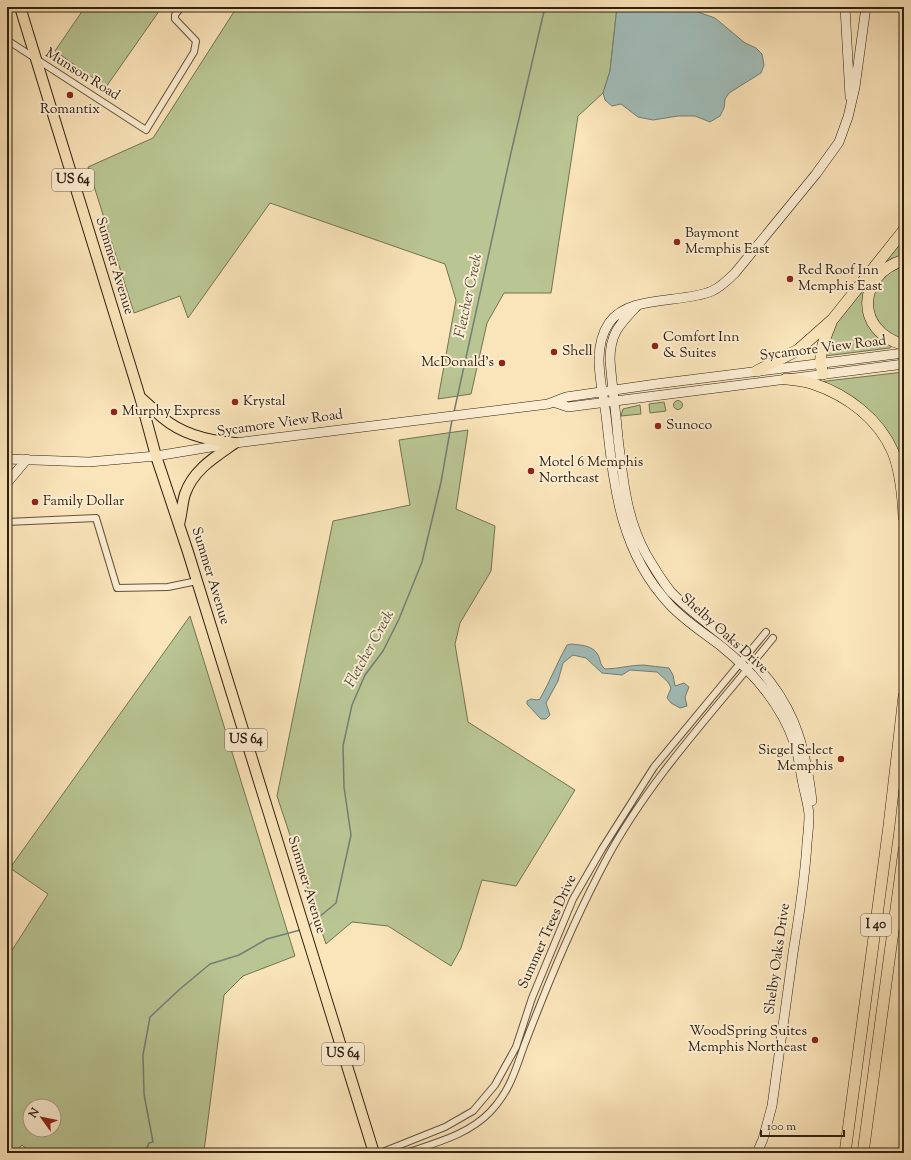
<svg xmlns="http://www.w3.org/2000/svg" width="911" height="1160" font-family="'Sorts Mill Goudy',serif">
<style>
.green{fill:#b9c593;stroke:#747352;fill-rule:evenodd}
.water{fill:#a1bcb8;stroke:#737e76}
.lines{fill:none;stroke-linecap:round;stroke-linejoin:round}
.stream{stroke:#737e76;stroke-width:1.5}
.street-casing{stroke:#62523c;stroke-width:8}
.secondary-casing{stroke:#2f2112;stroke-width:10}
.primary-casing{stroke:#2f2112;stroke-width:12}
.highway-casing{stroke:#2f2112;stroke-width:12}
.street{stroke:#fcedd2;stroke-width:6}
.secondary{stroke:#fcedd2;stroke-width:9}
.primary{stroke:#fae4b9;stroke-width:10}
.highway{stroke:#fae4b9;stroke-width:11}
.poi-dot{fill:#8f2418;stroke:#fcedd2;stroke-width:1.5}
.labels{text-anchor:middle;dominant-baseline:central;stroke-width:4;stroke-linejoin:round;paint-order:stroke}
.shield{fill:#fcedd2;stroke:#6c5e4c;stroke-width:1}
.shield-label{font-size:13px;font-weight:bold;fill:#2f2112}
.street-label{font-size:14px;fill:#2f2112;stroke:#fcedd2}
.poi-label{font-size:14px;fill:#2f2112;stroke:#fcedd2;text-anchor:start}
.water-label{font-size:15px;font-style:italic;fill:#515044;stroke:#fcedd2}
</style>
<rect width="100%" height="100%" fill="#fae4b9"/>
<filter id="stains"><feTurbulence type="fractalNoise" baseFrequency=".005" numOctaves="4"/><feColorMatrix values="0 0 0 0 .2 0 0 0 0 .09 0 0 0 0 .02 0 0 0 .5 -.17"/></filter>
<radialGradient id="worn" r=".72"><stop offset=".6" stop-color="#630" stop-opacity="0"/><stop offset="1" stop-color="#630" stop-opacity=".3"/></radialGradient>
<path class="green" d="M85 7H162L106 87 55 51Z
M237 7H617L610 71 603 93 578 116 551 293H504L487 323 471 394 438 399 456 300 445 264 270 203 188 318 180 296 134 313 88 167 153 138Z
M904 231V256L864 299C865 327 871 330 892 345L890 348 825 356 827 340 836 320Z
M904 264V340L895 338 874 320 872 294 886 273Z
M904 372V481L892 442 818 382Z
M673.5 405a4.5 4.5 0 1 1 9 0a4.5 4.5 0 1 1-9 0Z
M664 402 666 411 650 413 649 404Z
M640 405 641 414 621 416 623 409Z
M468 430 456 509 495 526 491 571 460 623 455 644 468 722 575 790 516 886 482 880 461 948 451 966 388 926 352 922 326 944 277 796 333 521 410 505 399 440Z
M190 616 295 956 243 976 224 995 204 1151 206 1153H31L22 1145 15 1153H7V958L48 894 10 868ZM30 1106H54V1130H30Z"/>
<path class="water" d="M617 7H692L698 12 715 18 745 43 756 48 762 54 764 65 761 73 729 93 725 99 724 108 720 116 710 122 695 116H678L653 120 638 117 621 104 612 106 605 100 603 93 610 71Z
M571 644C580 645 593 645 598 655 601 660 599 664 605 669 618 669 630 665 643 665 651 666 660 667 669 668L673 675 675 686 684 683 689 687 685 697 687 706 680 708 671 703 667 698 671 688 668 682 657 672 630 670 622 675 602 673 586 658 573 655 563 663 558 681 546 703 550 715 546 719H541L527 704V701L531 699 537 700 540 699C550 681 557 663 567 645Z"/>
<g class="lines">
<path class="stream" d="M454 412 510 157 545 7
M307 927 336 903 351 835 344 787 343 746 352 705 365 675 383 651 399 619 422 562 441 482 452 420
M145 1153 149 1143 153 1142 144 1094 143 1055 150 1017 180 989 210 964 239 955 267 939 300 930"/>
<g class="street-casing">
<path id="street" d="M7 40 146 130 194 52 196 41 175 19V15L181 7
M7 522 96 518 117 588 168 587 197 581
M380 1153 445 1127 473 1111 495 1085 516 1047 532 998 573 899 602 849 654 767 766 632
M406 1153C435 1143 468 1135 490 1112 510 1091 515 1071 524 1046 530 1030 536 1015 542 1000 561 952 582 905 606 860 650 778 715 710 773 638"/>
</g>
<g class="secondary-casing">
<path id="secondary" d="M845 7 850 97
M637 306C620 324 610 333 610 360 612 386 616 412 618 438 623 478 626 518 646 554 653 566 662 581 671 592 694 616 723 633 747 656 792 699 805 741 812 801
M556 403 568 407 904 364
M7 459 89 462 156 456 235 443 548 404 566 397 656 384 904 353
M7 483 27 459
M757 1153 763 1139 772 1106C779 1055 786 1004 793 953 799 916 805 880 807 843 808 834 809 823 809 814 808 804 805 794 803 784 800 771 799 757 795 745 782 705 753 672 721 646 704 633 685 621 670 605 619 551 614 486 606 415 602 385 591 350 609 323 629 294 682 304 712 291 721 287 728 280 735 273L816 174 839 142 848 117 855 87 866 7"/>
</g>
<g class="primary-casing">
<path id="primary" d="M20 7 140 397 156 456 188 552 374 1153
M140 397C148 404 155 411 163 418 183 435 210 441 235 443
M179 524C182 514 182 503 185 494 193 470 215 457 235 443"/>
</g>
<g class="highway-casing">
<path id="highway" d="M904 260C857 274 854 331 904 345
M757 371 798 350 833 319 904 230
M823 374C817 356 824 340 831 323
M786 379C795 380 805 381 814 384 847 395 879 419 893 452 901 472 903 495 904 517
M845 1153 889 826 904 696
M863 1153 904 850"/>
</g>
<use href="#street" class="street"/>
<use href="#secondary" class="secondary"/>
<use href="#primary" class="primary"/>
<use href="#highway" class="highway"/>
</g>
<g class="poi-dot">
<circle cx="70" cy="95" r="4"/>
<circle cx="677" cy="242" r="4"/>
<circle cx="790" cy="279" r="4"/>
<circle cx="655" cy="346" r="4"/>
<circle cx="554" cy="352" r="4"/>
<circle cx="502" cy="363" r="4"/>
<circle cx="235" cy="402" r="4"/>
<circle cx="114" cy="412" r="4"/>
<circle cx="658" cy="426" r="4"/>
<circle cx="531" cy="471" r="4"/>
<circle cx="35" cy="502" r="4"/>
<circle cx="841" cy="759" r="4"/>
<circle cx="815" cy="1040" r="4"/>
</g>
<g class="labels">
<g class="shield">
<rect x="52" y="169" width="42" height="22" rx="3"/>
<rect x="225" y="729" width="42" height="22" rx="3"/>
<rect x="861" y="914" width="30" height="22" rx="3"/>
<rect x="322" y="1043" width="42" height="22" rx="3"/>
</g>
<g class="shield-label">
<text x="73" y="180">US 64</text>
<text x="246" y="740">US 64</text>
<text x="876" y="925">I 40</text>
<text x="343" y="1054">US 64</text>
</g>
<g class="street-label">
<text transform="translate(82 75) rotate(32)">Munson Road</text>
<text transform="translate(114 266) rotate(73)">Summer Avenue</text>
<text transform="translate(823 349) rotate(-7)">Sycamore View Road</text>
<text transform="translate(280 424) rotate(-8)">Sycamore View Road</text>
<text transform="translate(210 576) rotate(73)">Summer Avenue</text>
<text transform="translate(724 634) rotate(42)">Shelby Oaks Drive</text>
<text transform="translate(306 885) rotate(73)">Summer Avenue</text>
<text transform="translate(548 932) rotate(-66)">Summer Trees Drive</text>
<text transform="translate(778 959) rotate(-82)">Shelby Oaks Drive</text>
</g>
<g class="poi-label">
<text x="70" y="110" text-anchor="middle">Romantix</text>
<text x="685" y="234">Baymont<tspan x="685" dy="16">Memphis East</tspan></text>
<text x="798" y="271">Red Roof Inn<tspan x="798" dy="16">Memphis East</tspan></text>
<text x="663" y="338">Comfort Inn<tspan x="663" dy="16">&amp; Suites</tspan></text>
<text x="562" y="352">Shell</text>
<text x="494" y="363" text-anchor="end">McDonald's</text>
<text x="243" y="402">Krystal</text>
<text x="122" y="412">Murphy Express</text>
<text x="666" y="426">Sunoco</text>
<text x="539" y="463">Motel 6 Memphis<tspan x="539" dy="16">Northeast</tspan></text>
<text x="43" y="502">Family Dollar</text>
<text x="833" y="751" text-anchor="end">Siegel Select<tspan x="833" dy="16">Memphis</tspan></text>
<text x="807" y="1032" text-anchor="end">WoodSpring Suites<tspan x="807" dy="16">Memphis Northeast</tspan></text>
</g>
<g class="water-label">
<text transform="translate(469 296) rotate(-78)">Fletcher Creek</text>
<text transform="translate(370 649) rotate(-61)">Fletcher Creek</text>
</g>
</g>
<rect width="911" height="1160" fill="none" stroke="#fae4b9" stroke-width="24"/>
<rect x="8" y="8" width="895" height="1144" fill="none" stroke="#2f2112" stroke-width="2"/>
<rect x="12" y="12" width="887" height="1136" fill="none" stroke="#2f2112"/>
<g transform="translate(42 1118) rotate(303)"><circle r="19" fill="#fcedd2" stroke="#aa9b85"/>
<path d="M0-3L7 15L0 10L-7 15Z" fill="#8f2418"/>
<text y="-6" font-size="11" font-weight="bold" text-anchor="middle" fill="#2f2112">N</text>
</g>
<path d="M761 1130v6h83v-6" fill="none" stroke="#2f2112" stroke-width="2"/>
<text x="767" y="1130" font-size="12" fill="#2f2112" stroke="#fcedd2" stroke-width="3" paint-order="stroke">100 m</text>
<rect width="100%" height="100%" filter="url(#stains)"/>
<rect width="100%" height="100%" fill="url(#worn)"/>
</svg>
